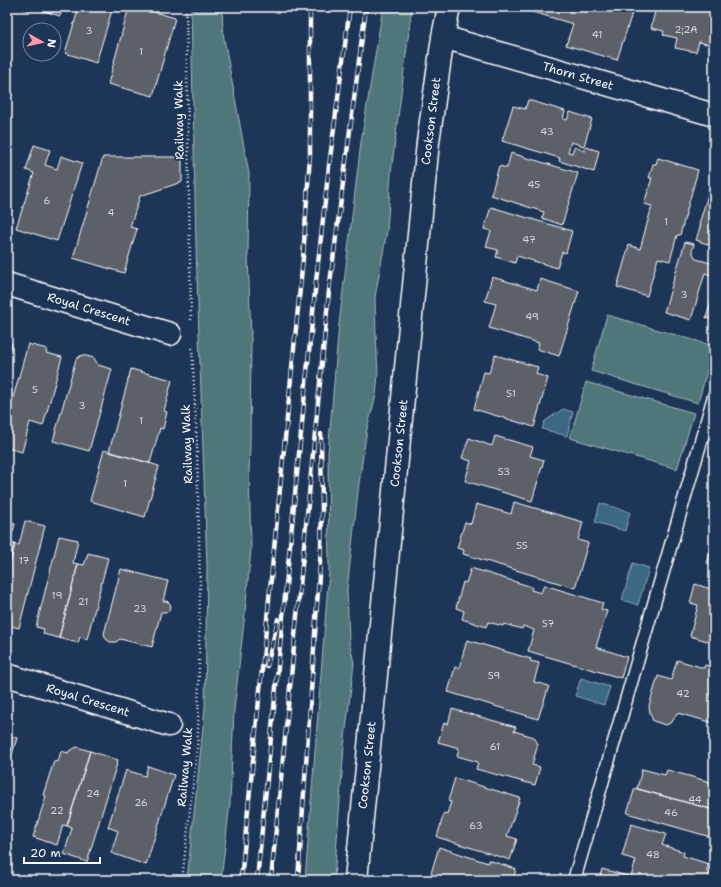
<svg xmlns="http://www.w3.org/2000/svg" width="721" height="887" font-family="'Shantell Sans',sans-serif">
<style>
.green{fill:#4f7679;stroke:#a7babc}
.water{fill:#3d6884;stroke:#8ba4b5}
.building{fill:#5c6067;stroke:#fff}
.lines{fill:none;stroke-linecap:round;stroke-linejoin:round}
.lane-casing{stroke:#fff;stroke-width:15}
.street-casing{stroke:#fff;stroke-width:25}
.path{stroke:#fff;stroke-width:2.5;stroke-dasharray:1 3;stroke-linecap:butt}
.lane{stroke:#1d3557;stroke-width:12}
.street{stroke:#1d3557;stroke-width:22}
.rail-casing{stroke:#fff;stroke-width:4.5}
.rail{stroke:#1d3557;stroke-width:3;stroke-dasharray:9;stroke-linecap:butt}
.labels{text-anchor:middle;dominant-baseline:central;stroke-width:3.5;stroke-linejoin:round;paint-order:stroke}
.number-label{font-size:10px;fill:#d6d7d9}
.street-label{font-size:12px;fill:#fff;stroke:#1d3557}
</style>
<rect width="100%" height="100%" fill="#1d3557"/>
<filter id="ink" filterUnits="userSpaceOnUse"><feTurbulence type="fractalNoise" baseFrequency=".025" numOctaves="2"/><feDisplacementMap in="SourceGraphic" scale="8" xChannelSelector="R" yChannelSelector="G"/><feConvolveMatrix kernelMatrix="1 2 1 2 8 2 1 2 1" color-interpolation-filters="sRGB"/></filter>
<g filter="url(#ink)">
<path class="green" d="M191 7H222L223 33 249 174 248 255 251 338 250 445 249 473 251 549 244 622 234 710 230 803 221 880H187L205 708 207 566 196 247Z
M383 7H412L391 173 387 231 375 297 376 335 378 375 376 395 367 429 359 483 347 590 349 641 354 663 344 746 334 880H305L329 571 328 453 339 324 361 142Z
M607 315 714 346 698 403 591 371Z
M586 382 694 413 677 469 570 438Z"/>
<path class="water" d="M563 409 573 412 567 436 542 429 545 421Z
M600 503 630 512 625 531 595 522Z
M633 563 649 568 638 605 622 600Z
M581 678 610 687 604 705 575 696Z"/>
<path class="building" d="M16 7H63L60 16 31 7 30 11Z
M79 7H113L96 63 65 53Z
M129 7H137L175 18 153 96 108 84Z
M516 7H634L617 60 566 45 573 24Z
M656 7H714V33L711 45 699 42 696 52 675 48 677 38 663 35 664 31 651 28Z
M528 100 565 111 563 119 567 120 570 112 592 119 584 146 571 142 568 152 572 153 574 147 585 151 586 147 599 151 594 172 559 161 560 158 502 141 513 106 525 109Z
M34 145 50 150 45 165 57 169 61 156 82 163 57 241 16 228 34 173 26 170Z
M511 153 578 173 562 225 542 218 544 212 491 195 499 166 507 168Z
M103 157H182V182L140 196 130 227 137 229 124 273 73 258Z
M658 158 698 170 680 235H677L670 261 658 258 647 296 617 287 629 245 640 249 652 206 644 204 652 178H649L653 164H656Z
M7 168 12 169 7 186Z
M713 178H714V232L710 245 696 240 701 224H699Z
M491 207 572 231 566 253 562 252 557 268 517 256 515 263 496 257 498 250 486 247 491 231 484 229Z
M685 242 694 244 692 251 696 259 714 264V276L705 273 691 320 664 312Z
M492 277 537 290 540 279 579 291 559 356 537 349 539 343 489 328 496 304 485 301Z
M714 291V320L706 318Z
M7 343 12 344 7 361Z
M28 344 47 349 46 353 62 357 43 426 30 422 22 452 7 448V420Z
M82 355 94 358 98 365 112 369 89 451 53 441 76 359Z
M495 355 538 367 536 374 548 378 534 427 474 409 484 372 489 373Z
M131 369 172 380 164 411 167 412 163 429 160 428 150 463 109 452Z
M495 436 533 447 530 456 544 460 532 501 465 481 471 461 462 458 469 438 492 446Z
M104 450 159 466 145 517 90 501Z
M514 502 583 522 578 540 588 543 575 588 463 554 464 550 457 548 465 522 471 524 476 504 511 514Z
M25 521 45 526 19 628 7 625V575L15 544 19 545Z
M7 522 15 524 10 543 15 544 7 575Z
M59 536 78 540 73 563 78 564 59 638 43 634 44 629 36 627Z
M714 539V565L707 563Z
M88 553 108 558 87 639 80 637 78 643 59 638 78 564 84 565Z
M471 568 532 587 531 590 541 593 544 585 603 603 601 609 607 611 596 647 627 657 621 678 528 651 534 630 523 626 522 629 504 624 503 626 488 622 486 627 462 619 464 611 456 608 463 582 466 583Z
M121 569 168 581 163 601H167L171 605 169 611 165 612H161L152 647 120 639 116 642H110L106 639 104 634Z
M695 584 714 590V643L690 636 698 605 690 603Z
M467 640 531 659 530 661 539 663 534 682 549 686 538 719 448 692 455 667 459 668Z
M677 660 704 668 705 665 714 667V723L677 713 672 722 666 725 653 721 650 713 649 706 658 676 671 680Z
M452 709 516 727 514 731 534 737 538 744 532 765 540 767 535 785 476 769 478 762 457 756 459 748 438 742 444 723 448 724Z
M7 735 17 738 7 771Z
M77 747 90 751 67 826 63 825 57 845 33 837 46 796 43 795 54 761 58 762 61 751 68 753 69 751Z
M90 751 118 760 87 862 64 854 72 828 67 826Z
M148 766 174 775 146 865 111 853 118 831 108 827 126 770 145 776Z
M642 769 665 775 667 770 714 783V810L637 789Z
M455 778 520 798 507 836 517 839 510 860 437 837 444 813 447 814 451 802 448 801Z
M635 788 714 810V838L627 813Z
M631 824 666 834 662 845 684 852 683 856 709 864 706 871 711 873 709 880H599L602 869 631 877 636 860 622 856Z
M439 847 488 863V860L516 869 513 880H429Z"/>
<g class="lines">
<g class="lane-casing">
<path id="lane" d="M574 880 714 396"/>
</g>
<g class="street-casing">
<path id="street" d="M443 37 714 115
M7 284 170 334
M7 675 169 725
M356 880 428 142 443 37 449 7"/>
</g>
<path class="path" d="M186 7 191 323
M182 880 197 749 198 733 200 585 197 445 192 346"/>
<use href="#lane" class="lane"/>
<use href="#street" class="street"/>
<g class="rail-casing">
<path id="rail" d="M267 666 278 619
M241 880 303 258 310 155V7
M257 880 316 281 329 166 350 7
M271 880 329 291 366 7
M298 880 321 547 322 511 321 434"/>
</g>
<use href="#rail" class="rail"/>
</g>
</g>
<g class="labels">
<g class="number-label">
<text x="686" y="29">2;2A</text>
<text x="89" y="30">3</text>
<text x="597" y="34">41</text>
<text x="141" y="51">1</text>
<text x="547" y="131">43</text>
<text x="534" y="184">45</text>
<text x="47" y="200">6</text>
<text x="111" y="212">4</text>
<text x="666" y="221">1</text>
<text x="529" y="239">47</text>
<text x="684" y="294">3</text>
<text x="532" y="316">49</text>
<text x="35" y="389">5</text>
<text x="511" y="393">51</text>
<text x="82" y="405">3</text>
<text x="141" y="420">1</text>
<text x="504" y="471">53</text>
<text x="125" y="483">1</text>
<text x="522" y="545">55</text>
<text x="24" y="560">17</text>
<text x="57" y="595">19</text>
<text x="83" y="601">21</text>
<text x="140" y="608">23</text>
<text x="548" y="623">57</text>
<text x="494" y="675">59</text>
<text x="683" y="693">42</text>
<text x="495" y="746">61</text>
<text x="93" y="793">24</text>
<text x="695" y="799">44</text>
<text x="141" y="802">26</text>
<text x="57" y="810">22</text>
<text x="671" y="812">46</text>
<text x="476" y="825">63</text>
<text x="653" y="854">48</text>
</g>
<g class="street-label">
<text transform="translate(578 76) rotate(16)">Thorn Street</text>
<text transform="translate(179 120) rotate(-91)">Railway Walk</text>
<text transform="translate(431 121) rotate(-83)">Cookson Street</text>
<text transform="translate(89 309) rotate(17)">Royal Crescent</text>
<text transform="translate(399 443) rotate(-84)">Cookson Street</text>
<text transform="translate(187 444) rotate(-92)">Railway Walk</text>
<text transform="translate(88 700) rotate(17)">Royal Crescent</text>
<text transform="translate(367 765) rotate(-84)">Cookson Street</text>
<text transform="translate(185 767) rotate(-85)">Railway Walk</text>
</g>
</g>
<rect width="721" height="887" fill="none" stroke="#1d3557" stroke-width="24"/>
<rect x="12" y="12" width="697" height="863" fill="none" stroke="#fff" stroke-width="1.5" filter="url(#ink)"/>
<g transform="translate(42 42) rotate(98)"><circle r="19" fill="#1d3557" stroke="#77869a"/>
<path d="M0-3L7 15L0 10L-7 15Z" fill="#ff9aa2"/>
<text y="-6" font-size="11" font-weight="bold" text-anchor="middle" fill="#ffffff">N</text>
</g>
<path d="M24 857v6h76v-6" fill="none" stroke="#ffffff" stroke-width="2"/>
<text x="30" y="857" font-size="12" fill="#ffffff" stroke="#1d3557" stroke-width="3" paint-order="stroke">20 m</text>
</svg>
